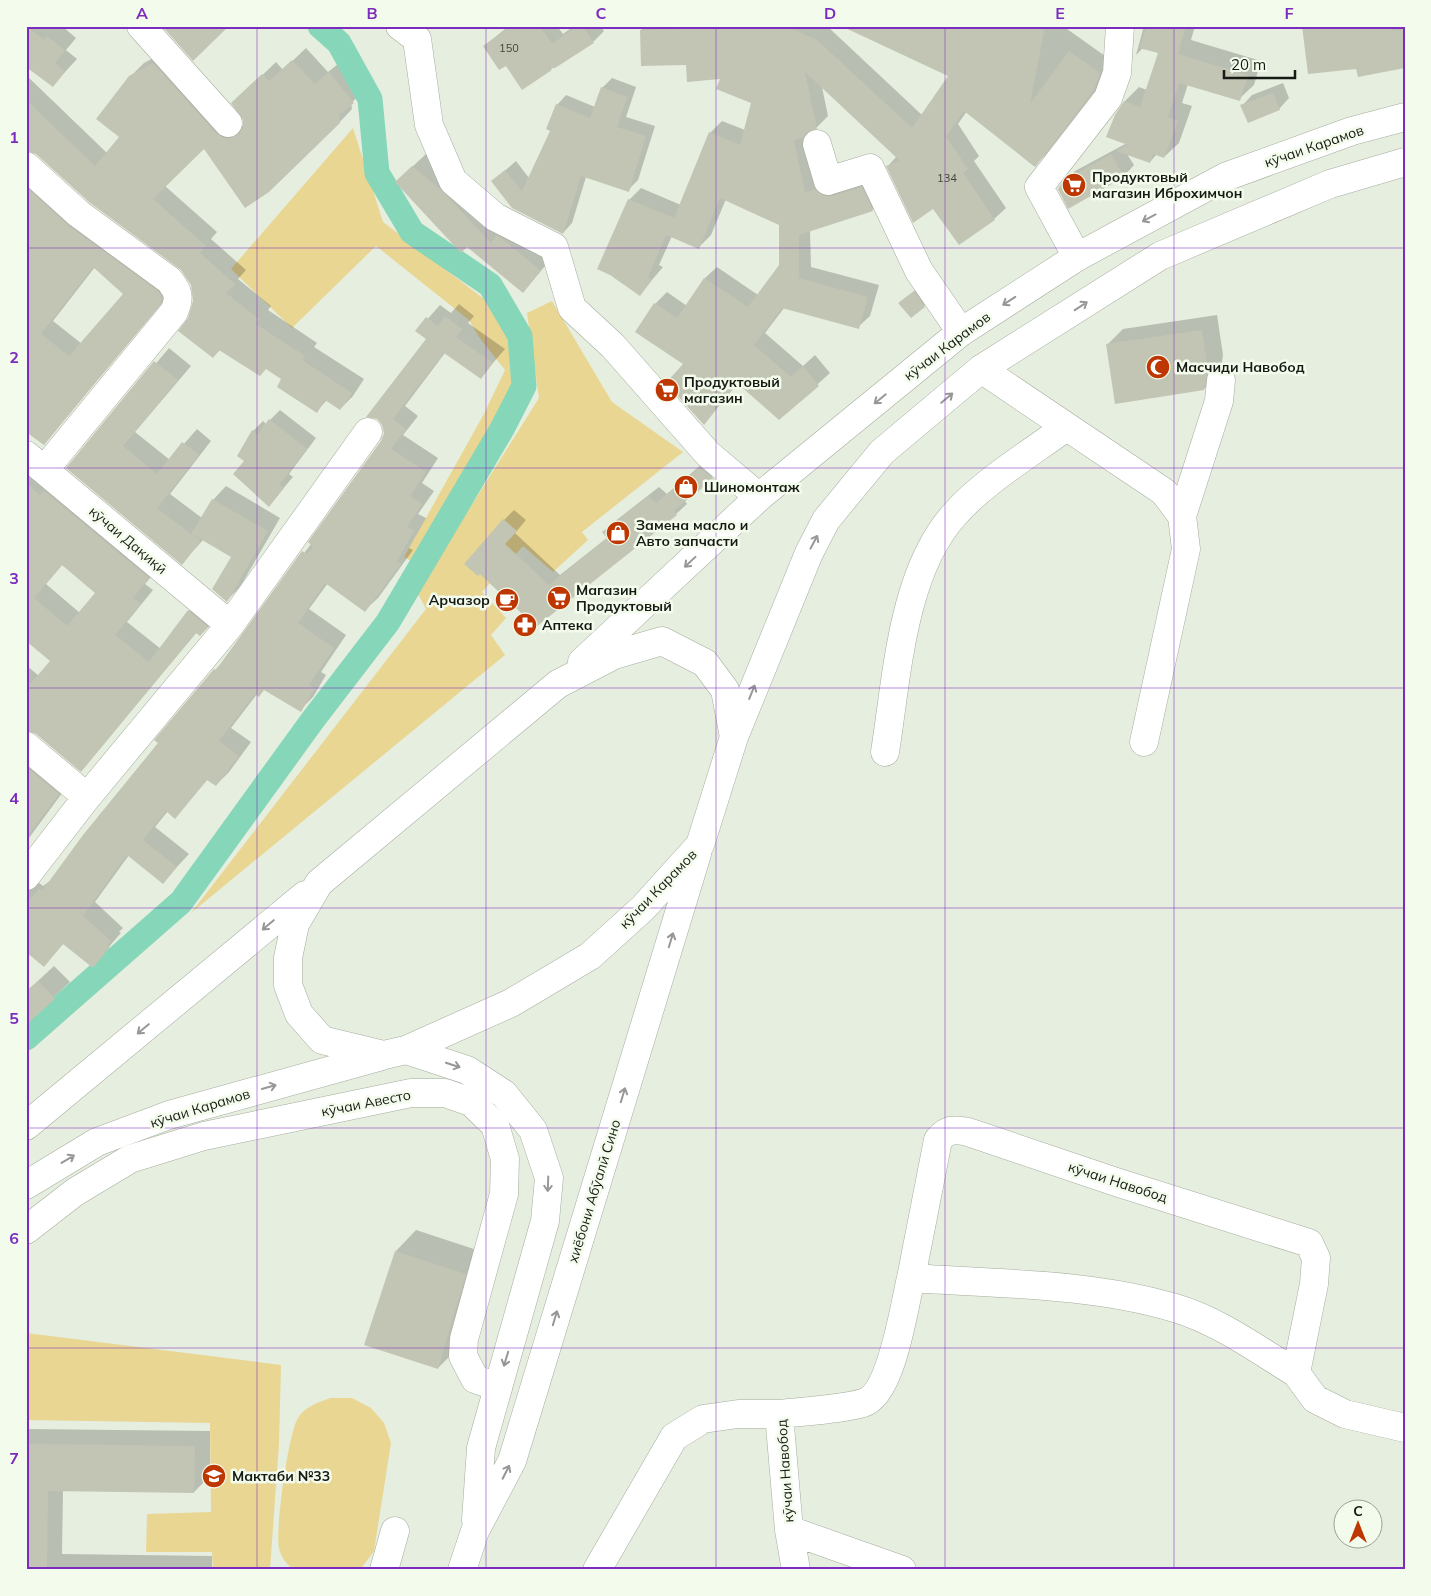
<svg xmlns="http://www.w3.org/2000/svg" width="1431" height="1596" font-family="Mulish,sans-serif">
<style>
.green{fill:#e9d693}
.shadow{fill:#0003;fill-rule:evenodd}
.lines{fill:none;stroke-linecap:round;stroke-linejoin:round}
.canal{stroke:#86d6b9;stroke-width:25}
.building{fill:#c3c5b4;fill-rule:evenodd}
.minor-casing{stroke:#a4ad9e;stroke-width:29}
.major-casing{stroke:#a4ad9e;stroke-width:29}
.minor{stroke:#fff;stroke-width:28}
.major{stroke:#fff;stroke-width:28}
.oneway{stroke:#979895}
.grid{fill:none;stroke:#7b2cbf;stroke-width:1;stroke-opacity:0.55}
.labels{text-anchor:middle;dominant-baseline:central;stroke-width:5;stroke-linejoin:round;paint-order:stroke}
.number-label{font-size:11px;fill:#42453c}
.street-label{font-size:14px;fill:#171a14;stroke:#f3fcec}
.poi-label{font-size:14px;font-weight:bold;fill:#171a14;stroke:#f3fcec;text-anchor:start}
.neatline{fill:none;stroke:#7b2cbf;stroke-width:2}
.grid-label{font-size:16px;text-anchor:middle;font-weight:bold;fill:#7b2cbf}
</style>
<rect width="100%" height="100%" fill="#e6eedf"/>
<path class="green" d="M353 128 383 222 488 302 510 339 517 382 459 491 416 564 404 557 484 414 505 370 479 337 469 320 376 246 292 328 231 269Z
M552 301 612 402 683 452 582 532 588 540 553 572 523 546 482 592 506 618 491 635 505 655 191 913 426 609 417 592 539 398 527 313Z
M26 1333 281 1365 279 1443 270 1570H213L212 1552H146L147 1514 211 1512 210 1423 26 1420Z
M331 1398H352L371 1408 384 1423 391 1443 374 1551 360 1570H294C288 1566 280 1556 279 1548 275 1531 288 1436 297 1420 303 1407 319 1402 331 1398Z"/>
<path class="shadow" d="M26 26H62L76 38 66 50 77 59 53 85Z
M509 26H557L563 34 574 26H600L604 31 593 42 522 88 507 64 484 46Z
M645 26H827L922 115 950 75 844 26H1063L1112 61 1106 77 1046 154 1034 166 967 111 958 124 979 156 974 161 1006 208 994 219 934 207 888 166 897 156 822 87 828 116 816 128 807 133 817 181 874 176 884 198 872 210 810 230 811 267 879 285 870 316 858 327 784 308 765 333 803 366 815 355 830 373 779 419 738 383 704 424 685 364 655 304 667 292 687 306 705 278 717 267 758 295 780 265V224L726 199 711 235 699 247 672 236 659 265 663 267 640 294 629 200 641 188 681 205 710 133 722 121 745 130 752 102 722 78 687 64 641 30Z
M1144 26H1195L1191 40 1261 61 1254 85 1239 99 1188 84 1182 103 1192 106 1179 143 1164 157 1157 154 1150 162 1127 154 1134 165 1124 176 1069 207 1064 182 1075 171 1127 143 1125 101 1139 87 1147 90 1159 52 1144 47 1136 55Z
M1304 26H1405V67L1357 68Z
M306 48 328 72 343 60 366 89 351 103 352 109 339 123 204 148 165 186 217 232 211 239 246 270 238 279 271 306 268 310 317 343 314 347 364 379 353 396 340 409 327 400 317 411 283 379 266 368 220 350 213 357 190 318 195 298 192 285 182 269 37 153 26 150V75L107 153 121 137 130 77 144 63 166 51 236 125 244 126 246 91 276 62 283 70Z
M612 78 636 87 626 117 655 126 638 180 628 190 586 177 572 223 563 233 493 181 516 161 529 178 552 131 557 105 566 95 595 107 602 88Z
M1283 83 1289 98 1279 109 1242 106 1252 95Z
M426 154 554 256 523 291 410 169Z
M26 162 173 290 44 444 26 430ZM95 267 125 294 82 344 53 321Z
M919 287 928 301 924 306 905 299Z
M459 304 474 316 468 323 505 349 481 377 445 353 405 406 418 416 403 435 438 458 422 483 434 491 418 514 426 518 409 548 413 550 378 598 365 610 328 583 309 609 346 635 321 672 326 675 313 697 300 710 265 689 257 694 231 728 251 742 229 772 216 785 208 779 175 817 168 811 155 827 189 854 163 882 129 855 95 902 123 928 119 932 121 933 92 966 64 943 44 965 26 950V873L43 886 54 878 215 670 226 659 311 544 382 441 428 339 417 331 440 305 451 313Z
M1217 315 1223 355 1220 373 1204 389 1107 345 1123 329Z
M169 348 191 366 135 432 170 460 197 429 211 441 170 494 202 518 213 500 226 486 280 518 240 587 227 600 233 556 204 539 182 563 68 468Z
M280 410 316 438 289 474 293 477 269 505 246 461 253 431 263 421 266 424Z
M710 457 723 468 684 500 687 504 676 514 536 625 480 572 504 520 514 510 526 520 515 533 560 575 608 537 604 532 614 522 659 487 667 494Z
M26 459 161 565 145 584 153 590 127 622 161 649 189 611 201 598 213 622 200 635 197 632 81 770 36 733 26 730V665L39 676 52 661 26 639ZM63 564 96 593 80 613 46 584Z
M26 742 71 781 26 842Z
M54 966 70 982 26 1023V992Z
M416 1230 486 1253 459 1347 438 1368 396 1251Z
M26 1429 210 1431V1476L194 1492 63 1490 62 1554 212 1556V1570H26V1556H29L30 1490H26Z"/>
<g class="lines">
<path class="canal" d="M26 1038 181 902 312 721 388 622 502 429 524 386 520 336 490 285 412 232 377 173 370 99 339 43 320 26"/>
</g>
<path class="building" d="M26 26 44 40 47 36 65 50 55 63 65 72 53 87 26 67Z
M162 26H229L193 61Z
M512 26H540L552 44 577 26H583L594 43 555 68H548L552 70 522 90 506 66 499 70 483 46Z
M683 26H787L817 40 912 128 948 76 841 26H1045L1030 104 1069 51 1100 73 1094 90 1035 167 964 111 946 137 968 169 963 173 995 220 959 245 933 209 913 223 886 166 900 161 805 72 817 129 806 133 803 138 794 140 805 192 815 189 824 196H832L862 187 873 211 799 235V278L868 297 859 329 782 308 754 345 791 377 803 366 819 386 779 420 737 383 704 425 666 383 683 364 635 332 654 303 677 318 704 278 748 307 779 265V225L720 198 699 249 666 235 648 277 652 280 640 296 610 275 597 269 628 199 674 218 709 132 740 145 751 103 716 89 720 79 687 82 686 65 641 66 640 30 683 29Z
M1147 26H1186L1178 54 1248 75 1240 101 1179 83 1168 117 1178 121 1164 158 1153 154 1150 163 1116 151 1128 145 1106 137 1115 115 1124 101 1140 107 1158 53 1139 48Z
M1302 26H1391L1392 31 1405 29V68L1358 77 1356 69 1308 74Z
M292 60 315 84 329 72 354 103 339 115 340 123 269 192 245 208 204 149 153 199 206 246 200 253 235 284 226 293 259 319 256 324 305 356 302 360 352 393 340 410 325 400 317 413 277 387 281 379 266 369 260 376 219 350 213 358 178 331 188 318 193 301 191 285 181 270 89 202 36 154 26 151V100L95 166 119 137 96 119 129 76 153 63 216 133 224 138H232L239 134 243 128V120L231 103 262 74 269 81Z
M601 87 627 97 617 127 646 136 629 192 581 176 563 234 512 208 491 181 505 170 522 191 550 131 546 129 556 104 590 118Z
M1273 93 1280 110 1248 123 1240 105Z
M1111 154 1124 177 1068 209 1058 189 1063 181Z
M412 166 440 189 491 243 497 235 500 237 541 271 523 293 467 247 461 253 395 182Z
M26 187 69 226 158 291 162 298 160 304 44 445 26 432ZM93 267 123 294 69 356 41 334Z
M914 291 925 307 911 318 898 303Z
M445 316 462 329 456 337 493 363 481 379 444 353 393 419 406 429 391 449 426 472 410 496 422 504 407 527 414 531 397 561 401 564 365 612 325 583 298 623 334 648 309 685 315 688 301 712 264 690 259 697 255 694 219 741 239 756 216 786 207 780 175 819 166 811 143 840 177 867 163 884 127 855 83 916 111 941 107 945 110 947 93 968 63 944 44 967 26 952V904L39 889 42 891 83 835 158 743 154 740 214 669 216 670 302 551 307 554 313 547 308 542 381 441 384 433 382 425 377 419 366 417 426 339 415 331 426 317 438 326Z
M1202 330 1208 371 1204 390 1115 404 1106 344Z
M154 361 178 380 123 446 157 474 182 442 199 455 157 508 191 534 212 499 268 531 227 602 212 589 231 557 192 534 201 541 182 565 66 468Z
M269 419 307 449 279 485 284 488 269 507 233 474 244 461 237 456 252 430 257 435Z
M699 467 714 479 674 510 677 515 536 627 480 574 478 576 464 564 503 519 517 531 505 544 549 585 607 538 602 532 648 496 656 503Z
M26 483 40 495 44 491 149 578 133 598 141 604 115 635 149 662 188 610 208 627 200 636 196 633 81 772 36 734 26 731V689L50 661 26 641ZM62 565 95 593 67 626 34 598Z
M26 767 59 794 26 838Z
M38 981 55 999 26 1025V991Z
M395 1251 466 1274 438 1369 364 1345Z
M26 1444 195 1446 194 1493 48 1491 47 1570H27L28 1492H26Z"/>
<g class="lines">
<g class="minor-casing">
<path id="minor" d="M141 26 228 123
M400 26 417 39 429 125 453 181 495 217 554 247 572 308 613 346 708 454 759 497
M817 144 828 181 870 168 919 271 961 332
M26 166 79 214 169 280C179 292 180 298 174 312L45 469
M1077 257 1039 187 1108 98 1117 73 1120 26
M981 369 1164 492 1182 516 1186 549 1144 742
M26 455 230 625
M1182 516 1219 401 1221 380
M26 746 87 797
M885 752C897 677 902 572 955 514 983 482 1031 453 1066 427
M26 876 87 797 230 625 368 432
M26 1230 75 1192 130 1159 204 1136 411 1093H445L471 1102 495 1125 505 1159 504 1194 464 1339 463 1356 475 1379 498 1387
M911 1278 938 1140C947 1129 954 1129 968 1132L1116 1182 1309 1243 1316 1258 1314 1284 1296 1373 1315 1399 1345 1414 1405 1428
M789 1530 902 1570
M384 1570 395 1531
M597 1570 674 1437 703 1419 738 1414H779
M796 1570 789 1530 779 1414C804 1411 839 1410 863 1403 892 1395 904 1306 911 1278 999 1284 1091 1283 1175 1308 1219 1321 1258 1350 1296 1373"/>
</g>
<g class="major-casing">
<path id="major" d="M662 641 705 663 725 690 734 737 700 845 643 908 590 956 511 1003 406 1050 384 1055 322 1040 299 1014 288 985V958L295 924 319 883 558 684 614 655Z
M582 662 759 497 961 332 1077 257 1225 177 1352 131 1405 117
M734 737 809 553 826 520 882 452 981 369 1160 256 1330 184 1405 162
M406 1050 467 1070 504 1094 533 1130 549 1178 545 1221 481 1448 476 1520
M26 1126 305 895
M26 1185 97 1142 169 1115 382 1056
M462 1570 475 1531 512 1461 697 854"/>
</g>
<use href="#minor" class="minor"/>
<use href="#major" class="major"/>
</g>
<defs><path id="oneway-shaft" d="M-6 0H5M1.5-3L5.5 0L1.5 3" fill="none" stroke-width="1.6" stroke-linecap="round" stroke-linejoin="round" transform="scale(1.25)"/></defs>
<g class="oneway">
<use href="#oneway-shaft" transform="translate(1149 218) rotate(152)"/>
<use href="#oneway-shaft" transform="translate(1009 301) rotate(147)"/>
<use href="#oneway-shaft" transform="translate(1081 306) rotate(-33)"/>
<use href="#oneway-shaft" transform="translate(947 398) rotate(-40)"/>
<use href="#oneway-shaft" transform="translate(880 399) rotate(141)"/>
<use href="#oneway-shaft" transform="translate(814 542) rotate(-62)"/>
<use href="#oneway-shaft" transform="translate(690 562) rotate(137)"/>
<use href="#oneway-shaft" transform="translate(752 692) rotate(-68)"/>
<use href="#oneway-shaft" transform="translate(268 925) rotate(140)"/>
<use href="#oneway-shaft" transform="translate(671 940) rotate(-73)"/>
<use href="#oneway-shaft" transform="translate(143 1029) rotate(140)"/>
<use href="#oneway-shaft" transform="translate(453 1065) rotate(18)"/>
<use href="#oneway-shaft" transform="translate(269 1087) rotate(-16)"/>
<use href="#oneway-shaft" transform="translate(623 1095) rotate(-73)"/>
<use href="#oneway-shaft" transform="translate(68 1159) rotate(-31)"/>
<use href="#oneway-shaft" transform="translate(548 1184) rotate(92)"/>
<use href="#oneway-shaft" transform="translate(555 1318) rotate(-73)"/>
<use href="#oneway-shaft" transform="translate(506 1359) rotate(107)"/>
<use href="#oneway-shaft" transform="translate(506 1472) rotate(-63)"/>
</g>
<path class="grid" d="M257 26V1570M486 26V1570M716 26V1570M945 26V1570M1174 26V1570M26 248H1405M26 468H1405M26 688H1405M26 908H1405M26 1128H1405M26 1348H1405"/>
<defs>
<g id="supermarket-disc" transform="scale(1.25)"><circle r="9.5" fill="#bf3700" stroke="#f3fcec"/><path d="M-6-5.5h2.5l.6 2H6L4.5 2H-2.5L-4.4-4H-6ZM-1.5 3.2a1.3 1.3 0 1 0 .1 0ZM3 3.2a1.3 1.3 0 1 0 .1 0Z" fill="#fff"/></g>
<g id="mosque-disc" transform="scale(1.25)"><circle r="9.5" fill="#bf3700" stroke="#f3fcec"/><path d="M3.5-4.9A6 6 0 1 0 3.5 4.9A5 5 0 1 1 3.5-4.9Z" fill="#fff"/></g>
<g id="shop-disc" transform="scale(1.25)"><circle r="9.5" fill="#bf3700" stroke="#f3fcec"/><path d="M-5-2.5h2.3a2.7 3.5 0 0 1 5.4 0H5L5.5 6h-11ZM-1.5-2.5h3a1.5 2.3 0 0 0-3 0Z" fill="#fff"/></g>
<g id="cafe-disc" transform="scale(1.25)"><circle r="9.5" fill="#bf3700" stroke="#f3fcec"/><path d="M-5.5-4.5H6V0H3Q3 3.5 0 3.5H-2.5Q-5.5 3.5-5.5 0ZM3-3.2v2h1.7v-2ZM-6 4.5H4V6H-6Z" fill="#fff"/></g>
<g id="pharmacy-disc" transform="scale(1.25)"><circle r="9.5" fill="#bf3700" stroke="#f3fcec"/><path d="M-2-6h4v4h4v4h-4v4h-4v-4h-4v-4h4Z" fill="#fff"/></g>
<g id="school-disc" transform="scale(1.25)"><circle r="9.5" fill="#bf3700" stroke="#f3fcec"/><path d="M0-5L7-2L0 1L-7-2ZM-4 1L0 2.5L4 1V4Q0 6-4 4Z" fill="#fff"/></g>
</defs>
<g fill-rule="evenodd">
<use href="#supermarket-disc" x="1074" y="185"/>
<use href="#mosque-disc" x="1158" y="367"/>
<use href="#supermarket-disc" x="667" y="390"/>
<use href="#shop-disc" x="686" y="487"/>
<use href="#shop-disc" x="618" y="533"/>
<use href="#supermarket-disc" x="559" y="598"/>
<use href="#cafe-disc" x="507" y="600"/>
<use href="#pharmacy-disc" x="525" y="625"/>
<use href="#school-disc" x="214" y="1476"/>
</g>
<g class="labels">
<g class="number-label">
<text x="509" y="48">150</text>
<text x="947" y="178">134</text>
</g>
<g class="street-label">
<text transform="translate(1314 146) rotate(-19)">кӯчаи Карамов</text>
<text transform="translate(947 346) rotate(-37)">кӯчаи Карамов</text>
<text transform="translate(128 540) rotate(40)">кӯчаи Дақиқӣ</text>
<text transform="translate(658 889) rotate(-46)">кӯчаи Карамов</text>
<text transform="translate(366 1103) rotate(-11)">кӯчаи Авесто</text>
<text transform="translate(200 1108) rotate(-17)">кӯчаи Карамов</text>
<text transform="translate(1118 1182) rotate(18)">кӯчаи Навобод</text>
<text transform="translate(594 1191) rotate(-73)">хиёбони Абӯалӣ Сино</text>
<text transform="translate(785 1471) rotate(-94)">кӯчаи Навобод</text>
</g>
<g class="poi-label">
<text x="1092" y="177">Продуктовый<tspan x="1092" dy="16">магазин Иброхимчон</tspan></text>
<text x="1176" y="367">Масчиди Навобод</text>
<text x="684" y="382">Продуктовый<tspan x="684" dy="16">магазин</tspan></text>
<text x="704" y="487">Шиномонтаж</text>
<text x="636" y="525">Замена масло и<tspan x="636" dy="16">Авто запчасти</tspan></text>
<text x="576" y="590">Магазин<tspan x="576" dy="16">Продуктовый</tspan></text>
<text x="490" y="600" text-anchor="end">Арчазор</text>
<text x="542" y="625">Аптека</text>
<text x="232" y="1476">Мактаби №33</text>
</g>
</g>
<rect width="1431" height="1596" fill="none" stroke="#f3fcec" stroke-width="55"/>
<g transform="translate(1358 1524)"><circle r="24" fill="#f3fcec" stroke="#9ba296"/>
<path d="M0-4L9 19L0 12L-9 19Z" fill="#bf3700"/>
<text y="-8" font-size="14" font-weight="bold" text-anchor="middle" fill="#171a14">С</text>
</g>
<path d="M1224 70v8h71v-8" fill="none" stroke="#171a14" stroke-width="2.5"/>
<text x="1231" y="70" font-size="15" fill="#171a14" stroke="#f3fcec" stroke-width="4" paint-order="stroke">20 m</text>
<rect x="28" y="28" width="1376" height="1540" class="neatline"/>
<g class="grid-label">
<text x="142" y="19">A</text>
<text x="372" y="19">B</text>
<text x="601" y="19">C</text>
<text x="830" y="19">D</text>
<text x="1060" y="19">E</text>
<text x="1289" y="19">F</text>
<text x="14" y="143">1</text>
<text x="14" y="363">2</text>
<text x="14" y="584">3</text>
<text x="14" y="804">4</text>
<text x="14" y="1024">5</text>
<text x="14" y="1244">6</text>
<text x="14" y="1464">7</text>
</g>
</svg>
